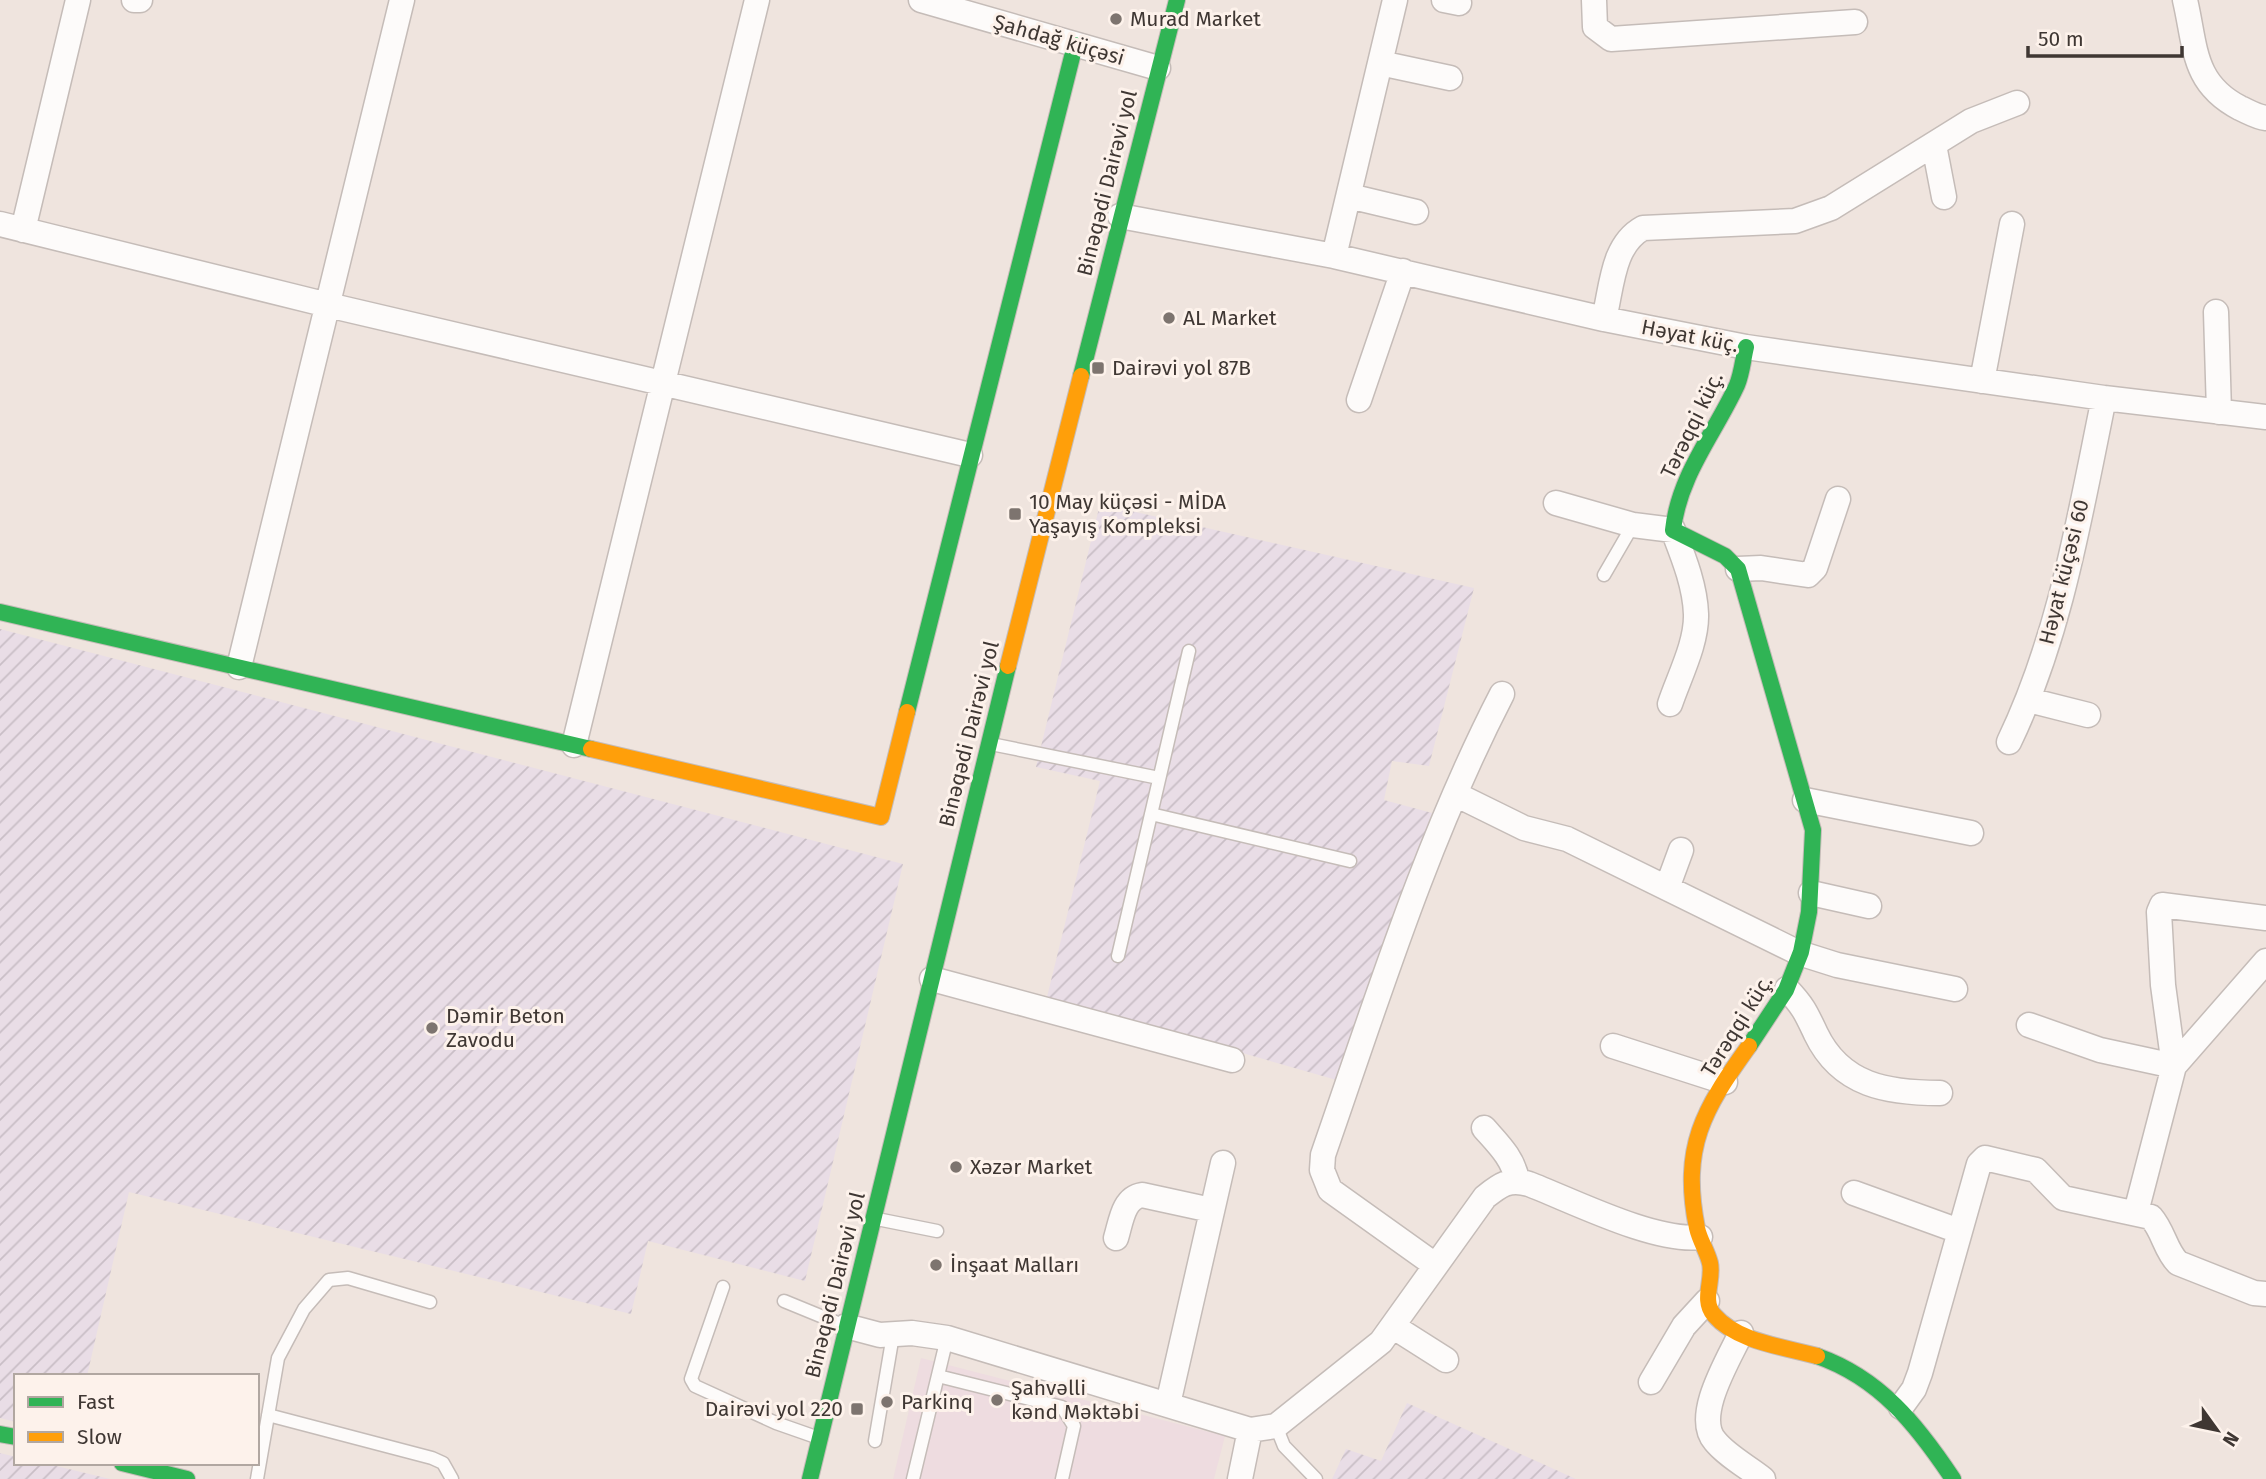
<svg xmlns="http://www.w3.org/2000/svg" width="2266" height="1479" font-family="'Fira Sans',sans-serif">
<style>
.industrial{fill:url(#industrial-furrows)}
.education{fill:#eedce0}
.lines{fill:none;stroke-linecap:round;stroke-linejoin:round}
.lane-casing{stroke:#c5bcb8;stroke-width:15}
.street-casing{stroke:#c5bcb8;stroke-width:27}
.fast-casing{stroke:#c5bcb8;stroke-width:18}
.slow-casing{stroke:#c5bcb8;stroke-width:18}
.lane{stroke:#fdfbfa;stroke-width:12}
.street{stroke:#fdfbfa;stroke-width:24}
.fast{stroke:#30b455;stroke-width:16}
.slow{stroke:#ff9f0a;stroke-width:16}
.poi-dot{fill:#7d746f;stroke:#fdf2eb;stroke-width:2.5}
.labels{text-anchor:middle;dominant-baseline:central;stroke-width:6;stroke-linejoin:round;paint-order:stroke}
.poi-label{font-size:21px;fill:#3f3733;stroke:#fdf2eb;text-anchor:start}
.street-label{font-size:21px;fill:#3f3733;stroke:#fdf2eb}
</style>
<defs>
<pattern id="industrial-furrows" width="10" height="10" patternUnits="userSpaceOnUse" patternTransform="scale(1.75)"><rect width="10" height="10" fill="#e9dde6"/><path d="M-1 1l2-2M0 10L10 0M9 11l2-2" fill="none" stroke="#c9bec6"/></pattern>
</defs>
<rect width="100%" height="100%" fill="#efe4de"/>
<path class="industrial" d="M1100 504 1474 588 1429 766 1392 761 1384 800 1432 813 1340 1081 1047 997 1100 781 1036 767Z
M0 629 903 864 805 1281 648 1241 631 1314 129 1192 87 1376H16V1422L0 1418Z
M1407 1403 1576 1479H1332L1346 1449 1381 1461Z
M0 1453 16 1457V1463H44L110 1479H0Z"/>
<path class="education" d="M921 1358 1225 1436 1214 1479H893Z"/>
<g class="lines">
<g class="lane-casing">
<path id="lane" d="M1604 575 1633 525
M991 744 1159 778
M1151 814 1350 861
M1118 956 1189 651
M877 1219 937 1231
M723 1287 691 1379 695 1386 776 1423 816 1437
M784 1301 845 1326
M938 1376 1062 1407 1074 1426 1062 1479
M268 1415 432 1458 443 1463 452 1479
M1276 1426 1284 1446 1316 1479
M875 1441 893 1335
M257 1479 278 1358 304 1309 329 1280 348 1278 430 1302
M913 1479 947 1338"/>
</g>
<g class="street-casing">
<path id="street" d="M134 0H140
M921 0 1158 68
M1444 0 1459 3
M1594 0 1595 27 1611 39 1855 22
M2185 0C2196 47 2192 83 2240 108 2249 112 2257 117 2266 118
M1380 63 1450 78
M1934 145 1944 197
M1349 196 1416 212
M1120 216 1334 256 1604 319 1746 347 2104 398 2266 417
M0 224 328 305 970 455
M23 230 78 0
M1334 256 1395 0
M2216 312 2219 412
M1604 319C1612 287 1612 245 1643 228L1795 221 1831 208 1971 121 2017 103
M1982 381 2012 224
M1359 400 1403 271
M1556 503 1633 525 1673 530C1683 556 1695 585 1696 614 1697 643 1679 677 1670 704
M1738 569 1761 568 1808 575 1815 568 1838 499
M239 667 402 0
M2029 700 2088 715
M2009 742C2061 634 2080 514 2104 398
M574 745 757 0
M1455 794 1524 828 1567 839 1799 953 1837 965 1955 989
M1805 800 1971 833
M1667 888 1681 850
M1811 893 1869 906
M932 979 1232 1060
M1787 989C1804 1007 1806 1013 1816 1034 1841 1086 1888 1093 1940 1093
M2029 1025 2100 1050 2174 1066 2266 961
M1613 1046 1725 1082
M1484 1128C1499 1145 1513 1158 1517 1180
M1854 1193 1959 1231
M2136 1212 2174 1066 2163 985 2159 912 2162 905 2266 918
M1116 1238C1121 1222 1123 1198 1142 1195L1211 1210
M1435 1265 1330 1190 1322 1170 1323 1155C1377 1000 1426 841 1502 694
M846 1326 880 1335 912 1333 947 1338 1250 1430 1276 1426 1381 1342 1485 1197C1500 1185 1509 1178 1529 1184 1573 1201 1656 1243 1700 1237
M1394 1327 1446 1360
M1741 1333C1729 1359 1693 1416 1715 1441 1727 1456 1748 1467 1763 1479
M1651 1382 1684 1326 1707 1301
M1168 1404 1223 1163
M1901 1407 1914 1389 1920 1373 1979 1164 1985 1158 2036 1170 2063 1198 2151 1217C2164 1232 2165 1250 2178 1263L2254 1293 2266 1294
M1240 1479 1250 1430"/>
</g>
<g class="fast-casing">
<path id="fast" d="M1746 347C1743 359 1742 373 1737 385 1715 433 1679 475 1673 530L1725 556 1738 569 1813 830 1809 912 1801 952 1786 990 1749 1046
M1081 376 1177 0
M0 612 591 749
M907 712 1075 45
M1817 1356C1880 1378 1917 1425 1953 1479
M0 1434 16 1437
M122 1463 187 1479
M810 1479 1008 666"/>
</g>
<g class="slow-casing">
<path id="slow" d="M1008 666 1081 376
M591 749 881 817 907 712
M1749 1046C1703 1110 1681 1147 1697 1228 1700 1241 1707 1251 1710 1263 1714 1280 1701 1300 1714 1315 1737 1342 1785 1347 1817 1356"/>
</g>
<use href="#lane" class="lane"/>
<use href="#street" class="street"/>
<use href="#fast" class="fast"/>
<use href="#slow" class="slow"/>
</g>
<g class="poi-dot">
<circle cx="1116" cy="19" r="7"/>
<circle cx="1169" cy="318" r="7"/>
<rect x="1091" y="361" width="14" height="14" rx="3.5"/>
<rect x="1008" y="507" width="14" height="14" rx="3.5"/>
<circle cx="432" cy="1028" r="7"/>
<circle cx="956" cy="1167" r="7"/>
<circle cx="936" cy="1265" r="7"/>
<circle cx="997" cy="1400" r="7"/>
<circle cx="887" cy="1402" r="7"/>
<rect x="850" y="1402" width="14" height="14" rx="3.5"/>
</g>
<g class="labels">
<g class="poi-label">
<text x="1130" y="19">Murad Market</text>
<text x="1183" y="318">AL Market</text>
<text x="1112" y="368">Dairəvi yol 87B</text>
<text x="1029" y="502">10 May küçəsi - MİDA<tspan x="1029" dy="24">Yaşayış Kompleksi</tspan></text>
<text x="446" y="1016">Dəmir Beton<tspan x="446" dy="24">Zavodu</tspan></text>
<text x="970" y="1167">Xəzər Market</text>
<text x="950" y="1265">İnşaat Malları</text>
<text x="1011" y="1388">Şahvəlli<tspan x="1011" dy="24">kənd Məktəbi</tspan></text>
<text x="901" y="1402">Parkinq</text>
<text x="843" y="1409" text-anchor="end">Dairəvi yol 220</text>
</g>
<g class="street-label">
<text transform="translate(1059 40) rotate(16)">Şahdağ küçəsi</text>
<text transform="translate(1107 183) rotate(-76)">Binəqədi Dairəvi yol</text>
<text transform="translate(1690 336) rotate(11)">Həyat küç.</text>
<text transform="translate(1692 425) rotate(-64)">Tərəqqi küç.</text>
<text transform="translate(2064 572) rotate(-76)">Həyat küçəsi 60</text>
<text transform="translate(969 734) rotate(-76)">Binəqədi Dairəvi yol</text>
<text transform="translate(1737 1026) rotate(-58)">Tərəqqi küç.</text>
<text transform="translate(835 1285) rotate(-76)">Binəqədi Dairəvi yol</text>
</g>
</g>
<rect x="14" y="1374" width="245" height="91" fill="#fdf2eb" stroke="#b1a7a1" stroke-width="2"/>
<rect x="28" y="1397" width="35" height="10" fill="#30b455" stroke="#b1a7a1" stroke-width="2"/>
<text x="77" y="1409" font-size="21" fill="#3f3733">Fast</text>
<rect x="28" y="1432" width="35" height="10" fill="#ff9f0a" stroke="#b1a7a1" stroke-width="2"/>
<text x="77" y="1444" font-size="21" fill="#3f3733">Slow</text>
<g transform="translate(2217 1430) rotate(123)" stroke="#fdf2eb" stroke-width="5" paint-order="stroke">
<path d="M0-5L12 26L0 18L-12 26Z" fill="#3f3733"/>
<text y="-10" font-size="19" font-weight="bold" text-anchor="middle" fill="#3f3733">N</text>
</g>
<path d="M2028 46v10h154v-10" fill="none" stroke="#3f3733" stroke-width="3.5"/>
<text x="2038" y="46" font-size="21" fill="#3f3733" stroke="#fdf2eb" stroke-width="5" paint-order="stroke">50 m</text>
</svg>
